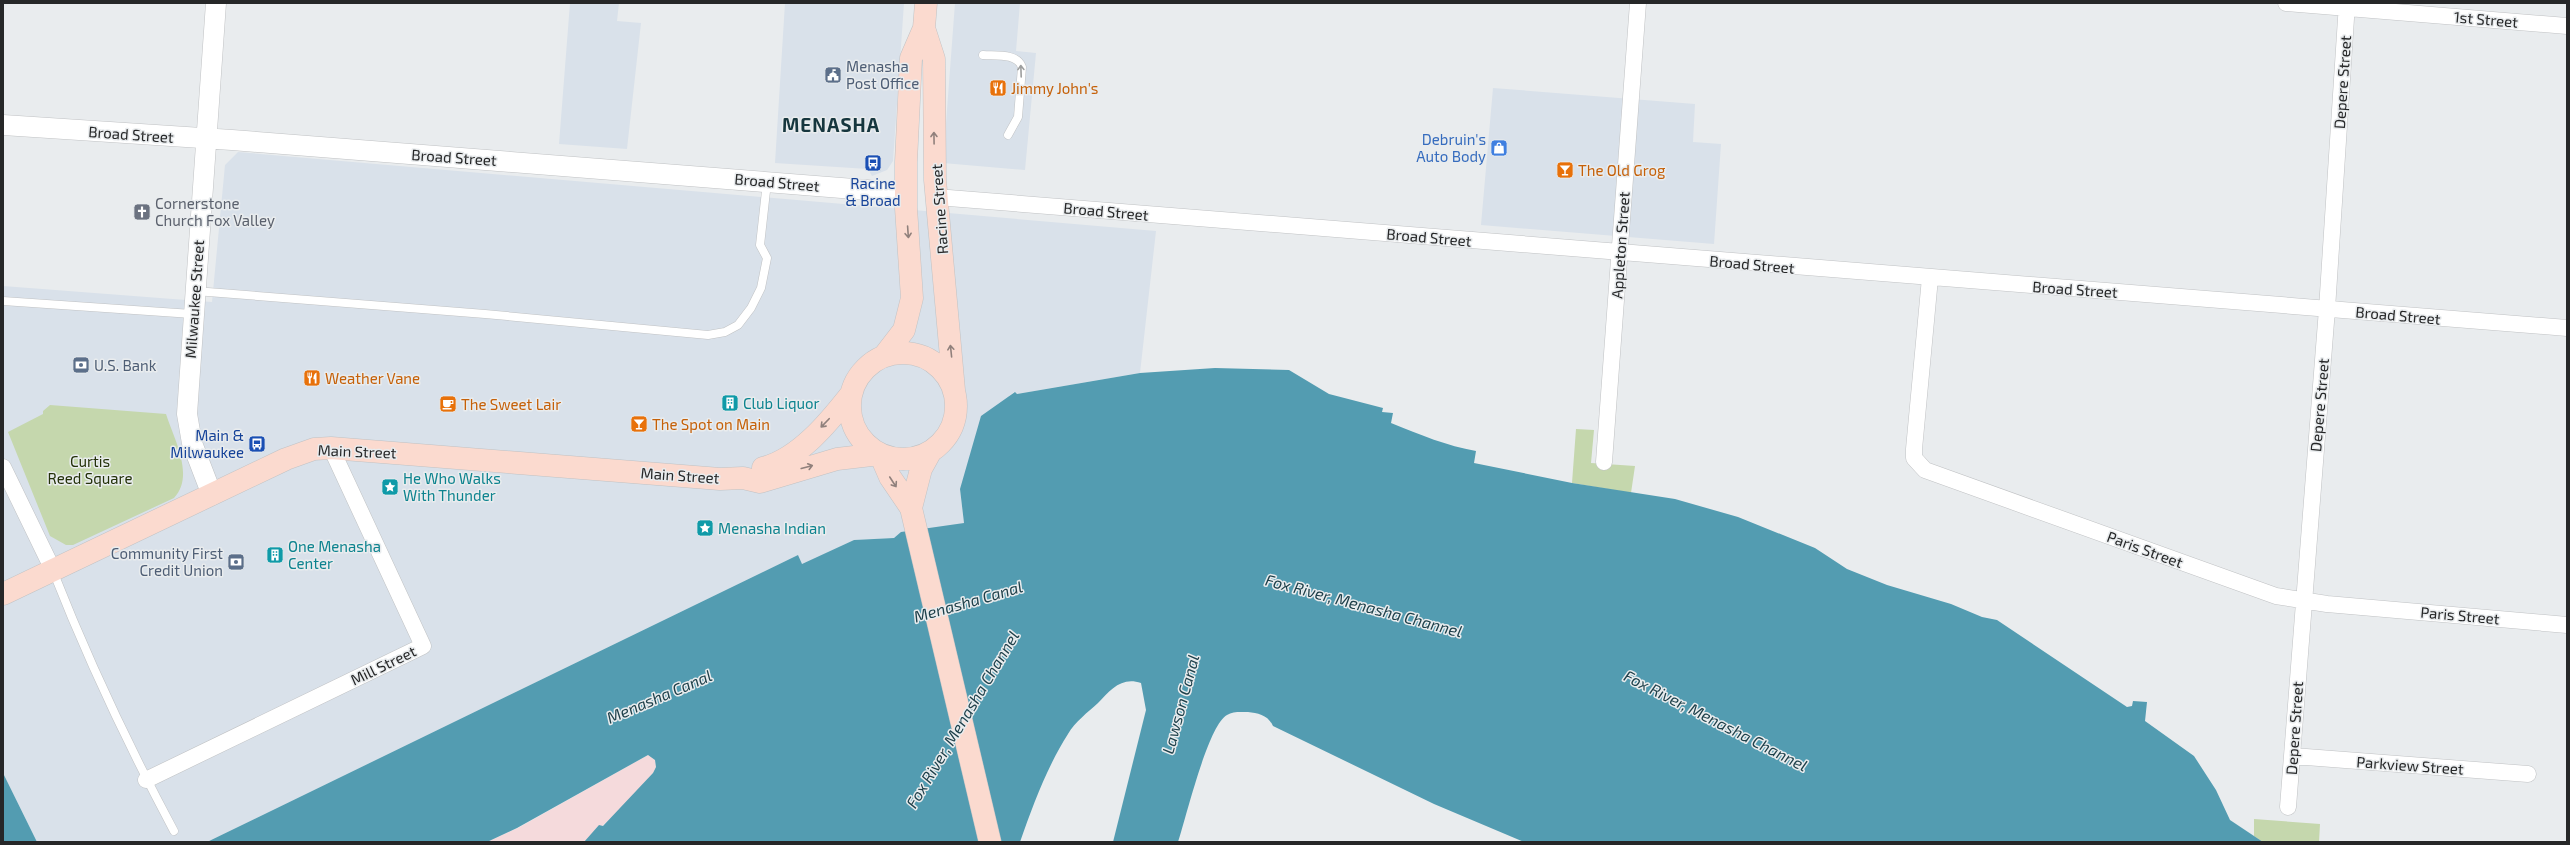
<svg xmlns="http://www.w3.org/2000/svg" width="2570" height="845" font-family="'Exo 2',sans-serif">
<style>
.built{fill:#d9e1ea}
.industrial{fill:#f5dadc}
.green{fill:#c5d7ad}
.water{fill:#539cb1}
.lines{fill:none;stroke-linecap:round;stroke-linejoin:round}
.service-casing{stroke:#c0c2c4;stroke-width:9}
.minor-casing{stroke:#c0c2c4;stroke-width:17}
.tertiary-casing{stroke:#c0c2c4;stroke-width:21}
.secondary-casing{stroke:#c0c2c4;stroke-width:23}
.service{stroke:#fff;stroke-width:8}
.minor{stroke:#fff;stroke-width:16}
.tertiary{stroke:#fff;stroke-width:20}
.secondary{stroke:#fbdacf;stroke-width:22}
.oneway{stroke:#9d9e9e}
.oneway2{stroke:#90807c}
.labels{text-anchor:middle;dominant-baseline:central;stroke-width:3;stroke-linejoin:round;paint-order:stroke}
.street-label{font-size:15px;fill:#262728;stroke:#e9ecee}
.service-label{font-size:15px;fill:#4e5e75;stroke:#e9ecee;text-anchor:start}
.food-label{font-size:15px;fill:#c56008;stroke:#e9ecee;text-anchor:start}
.shop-label{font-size:15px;fill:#366cbe;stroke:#e9ecee;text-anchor:end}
.transit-label{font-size:15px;fill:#164399;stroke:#e9ecee}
.worship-label{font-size:15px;fill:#5b616d;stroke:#e9ecee;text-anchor:start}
.culture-label{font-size:15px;fill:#0d838f;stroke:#e9ecee;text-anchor:start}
.park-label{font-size:15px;fill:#233108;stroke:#e9ecee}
.water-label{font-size:16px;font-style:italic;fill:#1e404a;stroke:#e9ecee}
.district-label{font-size:19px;font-weight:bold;letter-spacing:1px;fill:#16363e;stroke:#e9ecee}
</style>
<rect width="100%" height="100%" fill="#e9ecee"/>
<path class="built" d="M570 3H619L617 21 641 23 627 149 559 144Z
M785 3H904L893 161 887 170 872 176 868 169 775 163Z
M955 3H1020L1016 51 1036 53 1025 170 943 163Z
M1493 88 1695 104 1693 142 1721 144 1714 244 1481 225Z
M238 152 1156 231 1140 373 1017 394 1014 392 1010 395 960 489 964 523 894 538 854 540 802 565 798 555 207 842H37L3 773V286L212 302 225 165Z"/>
<path class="industrial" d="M648 755 655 760 656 767 653 773 621 809 602 826H599L584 842H487L518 828Z"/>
<path class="green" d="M50 405 166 414C174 439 195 476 174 498L73 545H66L50 536 8 432 43 414V411Z
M1576 429 1594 430 1591 463 1635 466 1631 493 1572 483Z
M2254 819 2320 824 2319 842H2263L2254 836Z"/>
<path class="water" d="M1215 368 1289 370 1329 394 1383 408 1382 412 1393 413 1391 423C1421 435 1447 446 1476 451L1474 463 1572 483 1675 499 1738 517 1815 548 1847 569 1887 585 1951 604 1982 617 1997 620 2127 707 2132 706 2133 701 2147 702 2145 721 2194 756 2216 790 2230 820 2263 842H1524L1434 804 1273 726C1268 715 1258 713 1248 712 1241 712 1233 711 1227 715 1208 725 1186 818 1178 842H1113L1146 710 1141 683C1122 676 1110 690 1098 703 1088 712 1075 722 1068 734 1047 767 1033 805 1020 842H584L599 825 603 826 653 773 656 767 655 760 648 755 517 828 487 842H207L798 555 802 564 854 540 894 538 901 532 964 523 960 489 981 416 1015 392 1017 394 1140 373Z
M3 773 37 842H3Z"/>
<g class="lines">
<g class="service-casing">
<path id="service" d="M983 55C996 56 1017 53 1022 67L1018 117 1008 135
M195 291 485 314 708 335 725 332 738 325 751 308 761 288 767 258 760 245 767 182
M3 301 192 314
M53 571C88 660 129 747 174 831"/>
</g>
<g class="minor-casing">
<path id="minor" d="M2286 3 2567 26
M936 197 2567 328
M1930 278 1914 449V458L1925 470 2276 596 2327 604 2567 625
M1604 462 1638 3
M3 467 53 570
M2293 756 2528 774
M146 780 423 646 331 448
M2288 807 2327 309 2347 3"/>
</g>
<g class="tertiary-casing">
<path id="tertiary" d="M3 125 232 140 905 193
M212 495 192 443 187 414 216 3"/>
</g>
<g class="secondary-casing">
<path id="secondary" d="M926 3 924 28 934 59 935 180 954 390
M850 406a53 53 0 1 1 106 0a53 53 0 1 1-106 0Z
M884 356 904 330 912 298 906 208V162L911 58 924 28
M763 468C799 459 829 422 851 394
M911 508 921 469 931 451
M3 594 286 459 314 449 331 448 720 479 743 478 760 482 837 459 880 454 890 477 911 508 990 842"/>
</g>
<use href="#service" class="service"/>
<use href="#minor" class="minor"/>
<use href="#tertiary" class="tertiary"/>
<use href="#secondary" class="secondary"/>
</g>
<defs><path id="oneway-shaft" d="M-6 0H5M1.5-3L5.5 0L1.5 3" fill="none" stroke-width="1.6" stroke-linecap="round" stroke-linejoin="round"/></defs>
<use class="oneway" href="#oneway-shaft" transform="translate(1021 71) rotate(-92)"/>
<g class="oneway2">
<use href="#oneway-shaft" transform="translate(934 138) rotate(-91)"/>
<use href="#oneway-shaft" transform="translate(908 232) rotate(86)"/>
<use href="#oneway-shaft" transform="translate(951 351) rotate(-96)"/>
<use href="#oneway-shaft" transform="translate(825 423) rotate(134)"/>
<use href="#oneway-shaft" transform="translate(807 467) rotate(-15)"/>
<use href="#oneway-shaft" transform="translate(893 482) rotate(57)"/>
</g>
<defs>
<g id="civic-square" transform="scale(0.9)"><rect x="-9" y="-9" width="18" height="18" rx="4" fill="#5c6f8a" stroke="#e9ecee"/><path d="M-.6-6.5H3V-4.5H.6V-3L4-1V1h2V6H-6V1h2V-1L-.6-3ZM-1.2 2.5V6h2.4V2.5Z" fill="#fff"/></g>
<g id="restaurant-square" transform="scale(0.9)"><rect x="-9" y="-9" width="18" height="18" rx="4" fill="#e8710a" stroke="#e9ecee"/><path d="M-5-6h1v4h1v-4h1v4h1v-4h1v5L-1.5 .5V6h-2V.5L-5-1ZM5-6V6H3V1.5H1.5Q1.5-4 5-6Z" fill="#fff"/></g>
<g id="shop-square" transform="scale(0.9)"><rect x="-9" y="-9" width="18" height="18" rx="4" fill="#3f7fe0" stroke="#e9ecee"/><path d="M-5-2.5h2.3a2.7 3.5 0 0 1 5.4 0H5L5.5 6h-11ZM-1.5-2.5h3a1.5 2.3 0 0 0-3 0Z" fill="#fff"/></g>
<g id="bus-square" transform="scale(0.9)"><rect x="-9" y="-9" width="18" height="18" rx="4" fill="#1a4fb4" stroke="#e9ecee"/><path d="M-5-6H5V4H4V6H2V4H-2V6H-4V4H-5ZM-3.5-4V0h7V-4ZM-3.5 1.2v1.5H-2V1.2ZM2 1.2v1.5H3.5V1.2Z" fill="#fff"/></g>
<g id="bar-square" transform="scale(0.9)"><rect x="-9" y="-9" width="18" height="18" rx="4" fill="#e8710a" stroke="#e9ecee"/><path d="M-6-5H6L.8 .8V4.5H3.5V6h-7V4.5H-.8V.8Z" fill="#fff"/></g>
<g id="church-square" transform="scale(0.9)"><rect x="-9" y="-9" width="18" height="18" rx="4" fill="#6b7280" stroke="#e9ecee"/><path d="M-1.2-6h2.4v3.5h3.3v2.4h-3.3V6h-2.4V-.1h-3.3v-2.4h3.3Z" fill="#fff"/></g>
<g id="bank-square" transform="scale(0.9)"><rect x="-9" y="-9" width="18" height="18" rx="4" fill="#5c6f8a" stroke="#e9ecee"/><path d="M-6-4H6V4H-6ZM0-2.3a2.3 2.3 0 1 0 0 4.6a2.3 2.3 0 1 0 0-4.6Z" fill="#fff"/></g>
<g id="building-square" transform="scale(0.9)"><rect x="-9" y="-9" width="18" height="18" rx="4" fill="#0f9aa8" stroke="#e9ecee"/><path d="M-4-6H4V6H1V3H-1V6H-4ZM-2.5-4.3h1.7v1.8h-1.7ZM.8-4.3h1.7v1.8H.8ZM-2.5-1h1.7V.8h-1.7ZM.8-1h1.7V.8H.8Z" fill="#fff"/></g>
<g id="cafe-square" transform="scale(0.9)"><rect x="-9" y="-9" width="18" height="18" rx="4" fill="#e8710a" stroke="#e9ecee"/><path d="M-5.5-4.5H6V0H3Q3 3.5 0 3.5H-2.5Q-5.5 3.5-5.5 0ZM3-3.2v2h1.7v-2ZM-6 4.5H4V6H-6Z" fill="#fff"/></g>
<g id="sight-square" transform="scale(0.9)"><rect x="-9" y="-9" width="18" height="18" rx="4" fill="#0f9aa8" stroke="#e9ecee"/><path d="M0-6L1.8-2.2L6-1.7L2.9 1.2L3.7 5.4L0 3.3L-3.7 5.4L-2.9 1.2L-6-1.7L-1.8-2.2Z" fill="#fff"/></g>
</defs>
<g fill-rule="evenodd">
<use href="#civic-square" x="833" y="75"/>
<use href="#restaurant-square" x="998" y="88"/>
<use href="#shop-square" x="1499" y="148"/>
<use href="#bus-square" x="873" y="163"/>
<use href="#bar-square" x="1565" y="170"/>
<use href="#church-square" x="142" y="212"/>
<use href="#bank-square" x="81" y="365"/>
<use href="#restaurant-square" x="312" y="378"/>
<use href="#building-square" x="730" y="403"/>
<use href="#cafe-square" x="448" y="404"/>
<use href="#bar-square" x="639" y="424"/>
<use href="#bus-square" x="257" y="444"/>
<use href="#sight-square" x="390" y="487"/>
<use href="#sight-square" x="705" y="528"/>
<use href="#building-square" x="275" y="555"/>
<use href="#bank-square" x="236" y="562"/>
</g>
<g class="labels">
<g class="street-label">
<text transform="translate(2486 19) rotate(5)">1st Street</text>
<text transform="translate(2342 82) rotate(-86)">Depere Street</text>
<text transform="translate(131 134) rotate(4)">Broad Street</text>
<text transform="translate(454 157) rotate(4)">Broad Street</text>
<text transform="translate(777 182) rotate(5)">Broad Street</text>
<text transform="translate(939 209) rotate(-94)">Racine Street</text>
<text transform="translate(1106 211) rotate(5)">Broad Street</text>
<text transform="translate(1429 237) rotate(5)">Broad Street</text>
<text transform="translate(1620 245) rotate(-86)">Appleton Street</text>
<text transform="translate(1752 264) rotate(5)">Broad Street</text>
<text transform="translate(2075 289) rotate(4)">Broad Street</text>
<text transform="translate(194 299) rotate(-86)">Milwaukee Street</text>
<text transform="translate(2398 315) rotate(5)">Broad Street</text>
<text transform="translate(2319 405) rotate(-85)">Depere Street</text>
<text transform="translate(357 451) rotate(2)">Main Street</text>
<text transform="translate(680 475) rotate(4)">Main Street</text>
<text transform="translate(2145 549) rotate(20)">Paris Street</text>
<text transform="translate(2460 615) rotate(5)">Paris Street</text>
<text transform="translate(383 665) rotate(-26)">Mill Street</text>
<text transform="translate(2294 728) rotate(-86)">Depere Street</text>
<text transform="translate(2410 765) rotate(4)">Parkview Street</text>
</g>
<g class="service-label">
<text x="846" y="66">Menasha<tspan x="846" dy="17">Post Office</tspan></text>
<text x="94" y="365">U.S. Bank</text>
<text x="223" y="553" text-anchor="end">Community First<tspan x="223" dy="17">Credit Union</tspan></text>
</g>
<g class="food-label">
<text x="1011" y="88">Jimmy John's</text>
<text x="1578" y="170">The Old Grog</text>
<text x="325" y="378">Weather Vane</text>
<text x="461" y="404">The Sweet Lair</text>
<text x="652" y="424">The Spot on Main</text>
</g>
<g class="shop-label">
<text x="1486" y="139">Debruin's<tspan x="1486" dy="17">Auto Body</tspan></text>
</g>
<g class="transit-label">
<text x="873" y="183">Racine<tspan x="873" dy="17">&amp; Broad</tspan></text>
<text x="244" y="435" text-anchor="end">Main &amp;<tspan x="244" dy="17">Milwaukee</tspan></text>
</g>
<g class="worship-label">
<text x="155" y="203">Cornerstone<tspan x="155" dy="17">Church Fox Valley</tspan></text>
</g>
<g class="culture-label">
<text x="743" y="403">Club Liquor</text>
<text x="403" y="478">He Who Walks<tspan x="403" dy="17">With Thunder</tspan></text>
<text x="718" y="528">Menasha Indian</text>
<text x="288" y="546">One Menasha<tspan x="288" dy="17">Center</tspan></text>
</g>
<g class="park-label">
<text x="90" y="461">Curtis<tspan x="90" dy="17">Reed Square</tspan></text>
</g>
<g class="water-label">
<text transform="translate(968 601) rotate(-16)">Menasha Canal</text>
<text transform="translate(1364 605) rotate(15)">Fox River, Menasha Channel</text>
<text transform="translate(659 696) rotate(-23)">Menasha Canal</text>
<text transform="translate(1180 704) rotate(-75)">Lawson Canal</text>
<text transform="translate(962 719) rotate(-59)">Fox River, Menasha Channel</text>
<text transform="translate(1716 720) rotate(27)">Fox River, Menasha Channel</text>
</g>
<g class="district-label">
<text x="831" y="124">MENASHA</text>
</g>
</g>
<rect width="2570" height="845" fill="none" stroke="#262728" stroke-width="8"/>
</svg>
